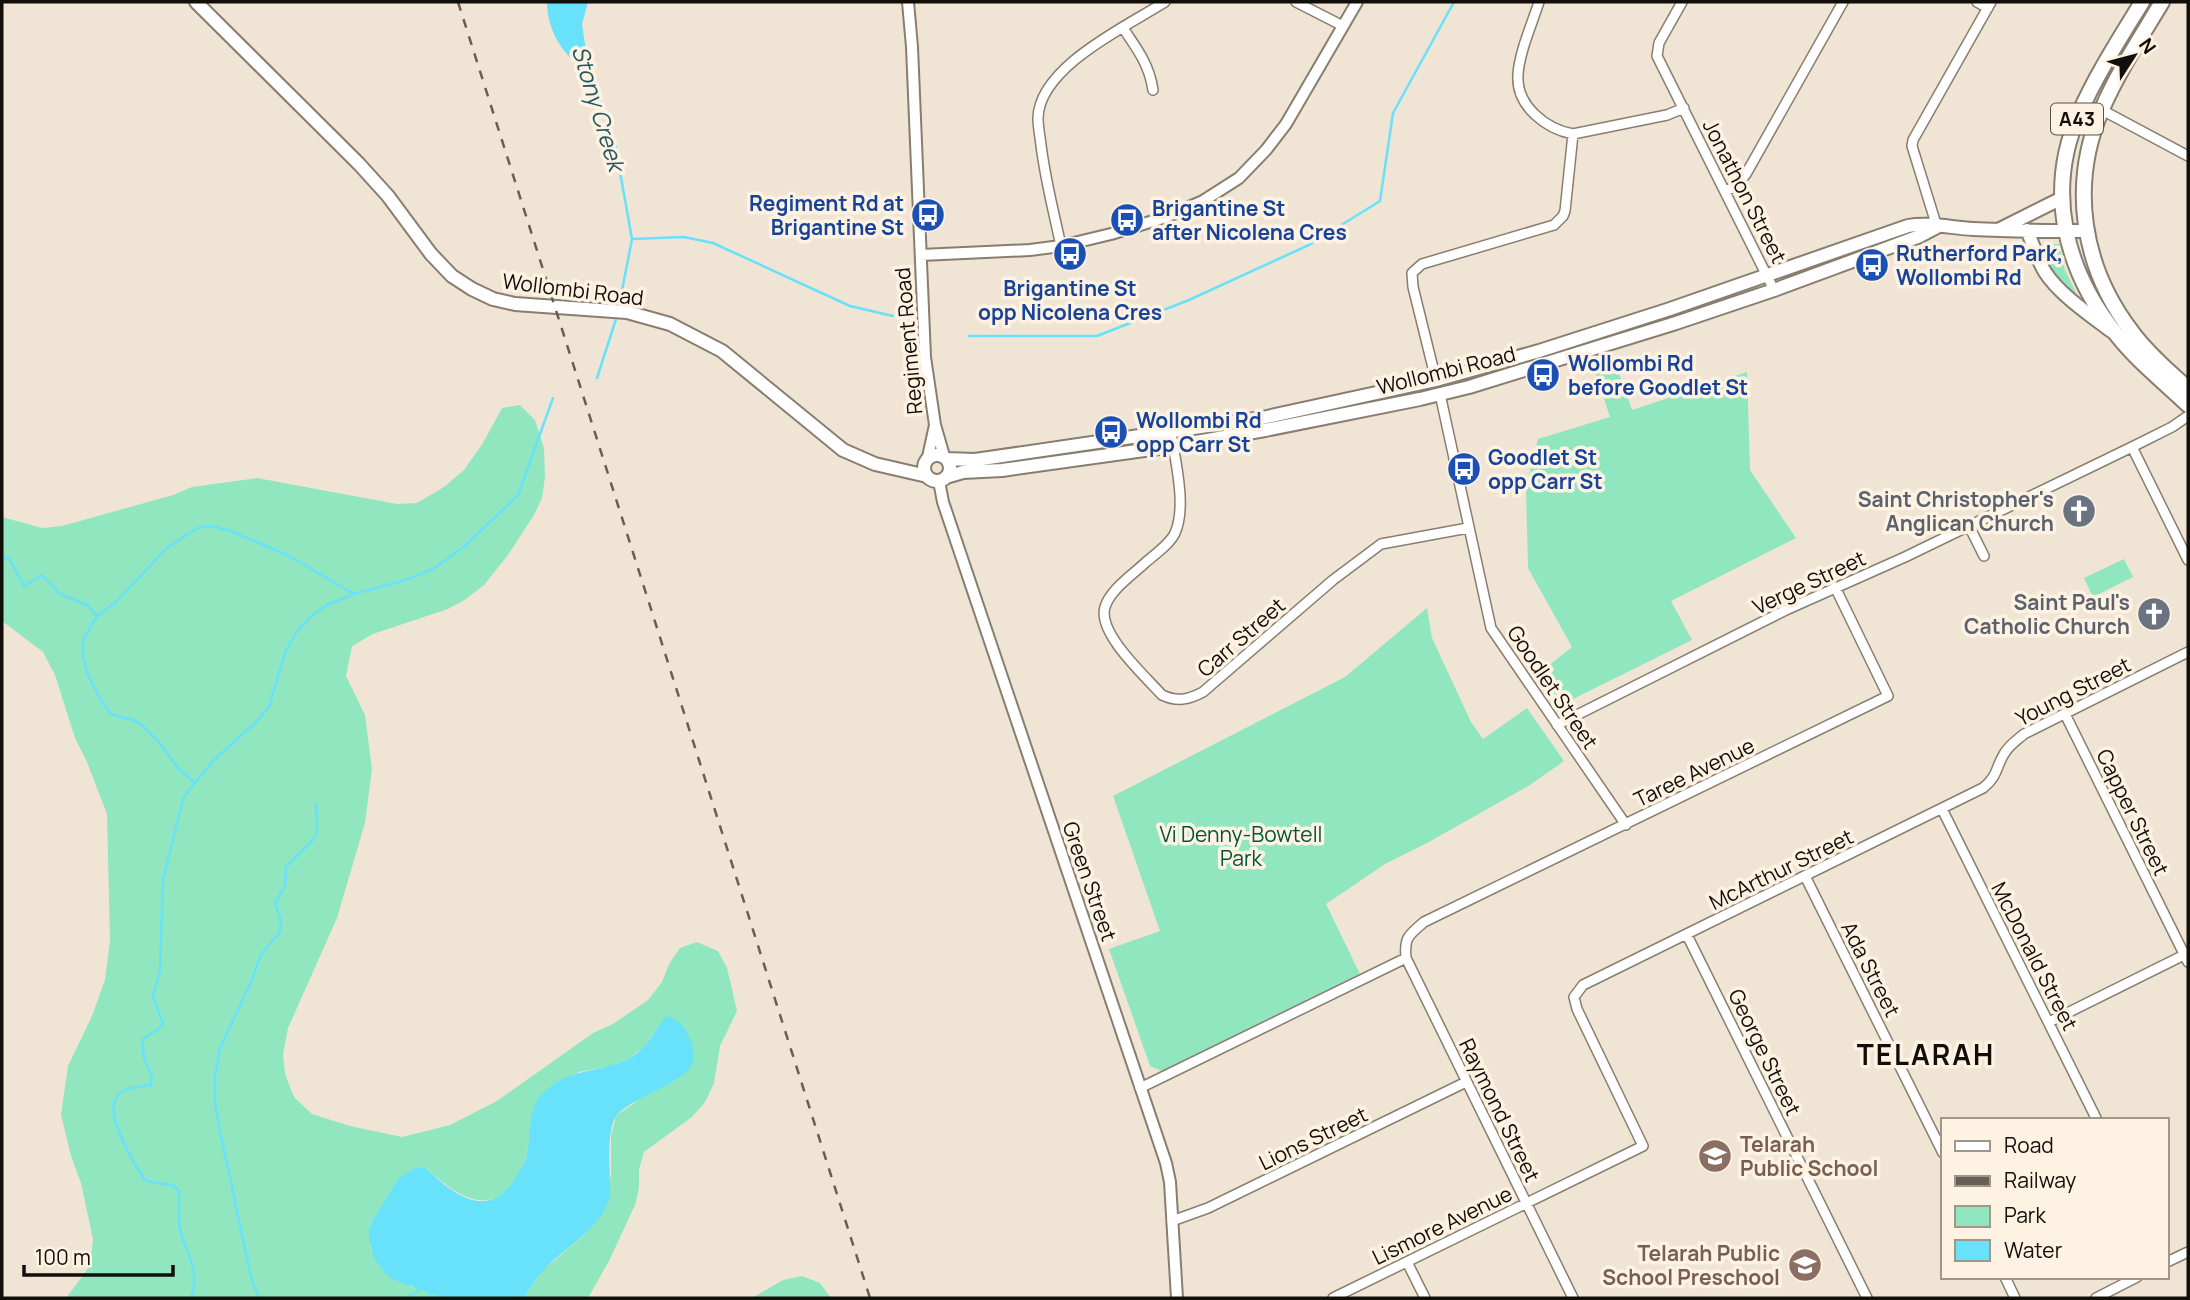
<svg xmlns="http://www.w3.org/2000/svg" width="2190" height="1300" font-family="Manrope,sans-serif">
<style>
.green{fill:#90e6be}
.water{fill:#68e1fb}
.lines{fill:none;stroke-linecap:round;stroke-linejoin:round}
.stream{stroke:#68e1fb;stroke-width:2.5}
.minor-casing{stroke:#887e6f;stroke-width:12}
.tertiary-casing{stroke:#887e6f;stroke-width:14}
.secondary-casing{stroke:#887e6f;stroke-width:16}
.trunk-casing{stroke:#887e6f;stroke-width:18}
.minor{stroke:#fff;stroke-width:9}
.tertiary{stroke:#fff;stroke-width:10}
.secondary{stroke:#fff;stroke-width:12}
.trunk{stroke:#fff;stroke-width:14}
.rail{stroke:#655f56;stroke-width:2.5;stroke-dasharray:9 9;stroke-linecap:butt}
.labels{text-anchor:middle;dominant-baseline:central;stroke-width:7;stroke-linejoin:round;paint-order:stroke}
.shield{fill:#fef2e2;stroke:#59524a;stroke-width:2}
.shield-label{font-size:19px;font-weight:bold;fill:#120e09}
.street-label{font-size:21px;fill:#120e09;stroke:#fef2e2}
.transit-label{font-size:21px;font-weight:bold;fill:#164399;stroke:#fef2e2;text-anchor:start}
.worship-label{font-size:21px;font-weight:bold;fill:#5b616d;stroke:#fef2e2;text-anchor:end}
.park-label{font-size:21px;fill:#00553a;stroke:#fef2e2}
.education-label{font-size:21px;font-weight:bold;fill:#785e54;stroke:#fef2e2;text-anchor:start}
.water-label{font-size:23px;font-style:italic;fill:#225661;stroke:#fef2e2}
.district-label{font-size:28px;font-weight:bold;letter-spacing:2px;fill:#120e09;stroke:#fef2e2}
</style>
<rect width="100%" height="100%" fill="#f0e5d5"/>
<path class="green" d="M2054 244H2059L2065 270 2079 299 2056 278 2044 259 2052 253V246Z
M1758 285 1760 289 1751 294 1454 386 1452 382Z
M1614 359 1632 410 1747 372 1750 470 1796 538 1671 601 1692 640 1565 703 1556 702 1538 674 1572 647 1528 568 1526 488 1538 439 1610 417 1593 366Z
M520 405 535 420 544 448 545 477 542 498 534 515 508 555 484 585 466 599 448 609 373 634 352 646 346 676 365 715 372 769 365 823 337 918 288 1028 283 1054 285 1074 294 1097 312 1114 350 1126 402 1137 450 1125 497 1101 593 1033 613 1024 648 1000 662 982 669 964 680 948 697 942 718 951 727 968 737 1011 720 1046 714 1083 705 1102 692 1117 644 1152 639 1169V1188L635 1205 609 1261 588 1298H523L543 1270 582 1237 588 1229 611 1176V1136L616 1116 641 1098 679 1078 667 1016 644 1047 629 1059 610 1066 579 1072 544 1092C539 1104 534 1116 531 1128 528 1139 529 1150 525 1160 501 1223 462 1202 425 1167L398 1179 372 1221 369 1230 371 1249 411 1287 421 1288 444 1298H66L90 1266 93 1239 81 1183 71 1156 61 1115 68 1066 92 1016 105 980 110 941 107 814 87 762 75 738 55 675 43 652 2 621V517L42 528 62 526 173 495 192 487 257 478 397 504 417 503 444 487 464 470 483 443 502 408Z
M2124 559 2133 577 2093 597 2084 578Z
M1427 608 1432 638 1471 722 1483 739 1527 708 1564 761 1530 785 1427 843 1385 864 1326 904 1360 974 1162 1071 1150 1066 1109 949 1160 931 1113 796 1345 677Z
M802 1276 820 1283 831 1298H752L783 1280Z"/>
<path class="water" d="M547 2H588L582 24 589 71C563 58 547 30 547 2Z
M666 1016C679 1020 687 1028 691 1042 693 1049 695 1056 692 1063 686 1083 634 1096 617 1115 605 1130 611 1176 610 1196 601 1230 564 1247 542 1272 535 1280 529 1290 523 1298H444L394 1280 386 1274 374 1258 369 1239V1230L372 1221 398 1179 415 1168 425 1167C452 1194 489 1223 516 1177 519 1171 524 1165 526 1158 532 1138 526 1107 544 1092 572 1067 599 1073 628 1059 646 1050 655 1031 666 1016Z"/>
<g class="lines">
<path class="stream" d="M588 65 615 144 632 239 619 306
M632 239 684 237 713 243 850 306 893 316
M969 336H1097L1189 300 1309 245 1380 201 1393 113 1454 2
M597 378 617 316
M2 558H9L24 586 42 575 60 594 87 605 96 615
M195 783 178 768 158 741 144 727 136 721 111 714 102 702 88 675 83 655V640L97 616 116 602 167 548 197 528 211 526 231 531 289 556 354 594
M191 1298C202 1267 183 1252 179 1224 178 1217 180 1195 179 1191 173 1181 154 1186 144 1179 134 1163 105 1117 116 1098 123 1086 140 1087 151 1085L152 1076 144 1059 142 1040C149 1033 157 1032 163 1024L153 997 160 971 163 879 183 799 188 791 214 760 256 722 269 707 285 653 296 633 310 617 327 605 354 594 403 581 433 569 466 545 518 495 553 398
M260 1298 254 1287 249 1268 220 1131 215 1103V1075L220 1048 252 980 258 962 262 953 280 932 281 921 275 903 285 886 286 867 313 840 317 832 316 804
M405 1298 423 1288
M426 1298 431 1293V1291"/>
<g class="minor-casing">
<path id="minor" d="M1296 2 1343 26
M1539 2C1532 24 1519 53 1518 75 1516 106 1546 129 1573 134L1667 115 1684 108
M1682 2 1659 43 1657 56 1774 290
M1977 2 1988 8
M1123 28C1137 49 1149 64 1153 90
M2102 110 2188 156
M1726 191 1737 185 1746 174 1843 2
M1937 227 1912 146 1913 140 1991 2
M1061 246C1054 213 1045 179 1041 145 1040 136 1038 127 1038 118 1039 67 1127 26 1165 2
M1436 380 1413 287 1412 273 1422 264 1554 225 1563 216 1565 211 1573 134
M1440 394 1491 628 1626 825
M1171 432C1175 461 1187 506 1175 533 1170 544 1154 555 1145 563 1132 575 1110 590 1105 607 1097 633 1145 676 1162 695 1177 702 1188 700 1203 692L1333 580 1381 544 1468 528
M2132 447 2188 560
M1969 526 1984 556
M2065 714 2188 962
M1557 725 1786 610 1905 557 2132 447 2172 427 2188 416
M1942 809 2097 1120
M1805 876 1943 1153
M1687 935 1867 1298
M2049 1022 2188 953
M1140 1088 1406 958
M1172 1221 1208 1208 1466 1082
M1407 1262 1425 1298
M2167 1262 2188 1252
M2005 1277 2015 1298
M1333 1298 1643 1146 1577 1009 1574 997 1583 985 1983 788C1998 776 1995 769 2004 754 2009 745 2016 741 2024 734L2188 652
M1573 1298 1406 958C1404 937 1409 935 1424 922L1888 696 1835 587
M2096 1298 2137 1277"/>
</g>
<g class="tertiary-casing">
<path id="tertiary" d="M908 2 912 47 925 357 935 425 944 456
M921 255 1030 250 1061 246 1111 234 1166 217 1203 201 1239 178 1266 150 1286 124 1357 2
M928 457 935 425
M939 481 943 502 1166 1163 1170 1182 1177 1298"/>
</g>
<g class="secondary-casing">
<path id="secondary" d="M196 2 359 164 388 196 431 254 452 276 472 289 493 299 515 304 627 312 670 324 722 351 843 450 875 464 927 476
M2000 229 2062 198
M2027 230C2033 244 2037 259 2045 272 2059 294 2090 315 2111 331
M924 468a13 13 0 1 1 26 0a13 13 0 1 1-26 0Z
M947 459 975 460 1262 418 1436 380 1539 351 1670 309 1908 226C1929 222 1952 228 1973 229 2011 231 2049 231 2087 231
M946 477 963 472 1002 470 1173 446 1265 430 1420 399 1469 387 1676 323 1774 290 1920 236 1937 227"/>
</g>
<g class="trunk-casing">
<path id="trunk" d="M2142 2C2120 38 2096 75 2079 114 2045 191 2065 270 2116 334 2136 360 2164 382 2188 405
M2162 2C2141 37 2118 72 2102 109 2069 185 2082 267 2132 332 2148 354 2169 371 2188 389"/>
</g>
<use href="#minor" class="minor"/>
<use href="#tertiary" class="tertiary"/>
<use href="#secondary" class="secondary"/>
<use href="#trunk" class="trunk"/>
<path class="rail" d="M458 2 870 1298"/>
</g>
<defs>
<g id="bus-disc" transform="scale(1.75)"><circle r="9.5" fill="#1a4fb4" stroke="#fef2e2"/><path d="M-5-6H5V4H4V6H2V4H-2V6H-4V4H-5ZM-3.5-4V0h7V-4ZM-3.5 1.2v1.5H-2V1.2ZM2 1.2v1.5H3.5V1.2Z" fill="#fff"/></g>
<g id="church-disc" transform="scale(1.75)"><circle r="9.5" fill="#6b7280" stroke="#fef2e2"/><path d="M-1.2-6h2.4v3.5h3.3v2.4h-3.3V6h-2.4V-.1h-3.3v-2.4h3.3Z" fill="#fff"/></g>
<g id="school-disc" transform="scale(1.75)"><circle r="9.5" fill="#8d6e63" stroke="#fef2e2"/><path d="M0-5L7-2L0 1L-7-2ZM-4 1L0 2.5L4 1V4Q0 6-4 4Z" fill="#fff"/></g>
</defs>
<g fill-rule="evenodd">
<use href="#bus-disc" x="928" y="215"/>
<use href="#bus-disc" x="1127" y="220"/>
<use href="#bus-disc" x="1070" y="254"/>
<use href="#bus-disc" x="1872" y="265"/>
<use href="#bus-disc" x="1543" y="375"/>
<use href="#bus-disc" x="1111" y="432"/>
<use href="#bus-disc" x="1464" y="469"/>
<use href="#church-disc" x="2079" y="511"/>
<use href="#church-disc" x="2154" y="614"/>
<use href="#school-disc" x="1715" y="1156"/>
<use href="#school-disc" x="1805" y="1265"/>
</g>
<g class="labels">
<rect class="shield" x="2051" y="103.5" width="52" height="31" rx="5"/>
<g class="shield-label">
<text x="2077" y="119">A43</text>
</g>
<g class="street-label">
<text transform="translate(1745 191) rotate(63)">Jonathon Street</text>
<text transform="translate(573 289) rotate(7)">Wollombi Road</text>
<text transform="translate(908 341) rotate(-95)">Regiment Road</text>
<text transform="translate(1446 370) rotate(-14)">Wollombi Road</text>
<text transform="translate(1809 582) rotate(-25)">Verge Street</text>
<text transform="translate(1241 637) rotate(-41)">Carr Street</text>
<text transform="translate(1553 687) rotate(56)">Goodlet Street</text>
<text transform="translate(2073 691) rotate(-27)">Young Street</text>
<text transform="translate(1694 772) rotate(-26)">Taree Avenue</text>
<text transform="translate(2133 812) rotate(64)">Capper Street</text>
<text transform="translate(1781 869) rotate(-26)">McArthur Street</text>
<text transform="translate(1090 881) rotate(71)">Green Street</text>
<text transform="translate(2035 956) rotate(63)">McDonald Street</text>
<text transform="translate(1871 969) rotate(63)">Ada Street</text>
<text transform="translate(1765 1052) rotate(64)">George Street</text>
<text transform="translate(1500 1110) rotate(64)">Raymond Street</text>
<text transform="translate(1313 1138) rotate(-26)">Lions Street</text>
<text transform="translate(1442 1225) rotate(-26)">Lismore Avenue</text>
</g>
<g class="transit-label">
<text x="904" y="203" text-anchor="end">Regiment Rd at<tspan x="904" dy="24">Brigantine St</tspan></text>
<text x="1152" y="208">Brigantine St<tspan x="1152" dy="24">after Nicolena Cres</tspan></text>
<text x="1896" y="253">Rutherford Park,<tspan x="1896" dy="24">Wollombi Rd</tspan></text>
<text x="1070" y="288" text-anchor="middle">Brigantine St<tspan x="1070" dy="24">opp Nicolena Cres</tspan></text>
<text x="1568" y="363">Wollombi Rd<tspan x="1568" dy="24">before Goodlet St</tspan></text>
<text x="1136" y="420">Wollombi Rd<tspan x="1136" dy="24">opp Carr St</tspan></text>
<text x="1488" y="457">Goodlet St<tspan x="1488" dy="24">opp Carr St</tspan></text>
</g>
<g class="worship-label">
<text x="2054" y="499">Saint Christopher's<tspan x="2054" dy="24">Anglican Church</tspan></text>
<text x="2130" y="602">Saint Paul's<tspan x="2130" dy="24">Catholic Church</tspan></text>
</g>
<g class="park-label">
<text x="1241" y="834">Vi Denny-Bowtell<tspan x="1241" dy="24">Park</tspan></text>
</g>
<g class="education-label">
<text x="1740" y="1144">Telarah<tspan x="1740" dy="24">Public School</tspan></text>
<text x="1780" y="1253" text-anchor="end">Telarah Public<tspan x="1780" dy="24">School Preschool</tspan></text>
</g>
<g class="water-label">
<text transform="translate(599 108) rotate(73)">Stony Creek</text>
</g>
<g class="district-label">
<text x="1926" y="1054">TELARAH</text>
</g>
</g>
<rect width="2190" height="1300" fill="none" stroke="#120e09" stroke-width="7"/>
<rect x="1941" y="1118" width="228" height="161" fill="#fef2e2" stroke="#a0978b" stroke-width="2"/>
<rect x="1955" y="1141" width="35" height="10" fill="#ffffff" stroke="#a0978b" stroke-width="2"/>
<text x="2004" y="1153" font-size="21" fill="#120e09">Road</text>
<rect x="1955" y="1176" width="35" height="10" fill="#655f56" stroke="#a0978b" stroke-width="2"/>
<text x="2004" y="1188" font-size="21" fill="#120e09">Railway</text>
<rect x="1955" y="1206" width="35" height="21" fill="#90e6be" stroke="#a0978b" stroke-width="2"/>
<text x="2004" y="1223" font-size="21" fill="#120e09">Park</text>
<rect x="1955" y="1240" width="35" height="21" fill="#68e1fb" stroke="#a0978b" stroke-width="2"/>
<text x="2004" y="1258" font-size="21" fill="#120e09">Water</text>
<g transform="translate(2134 56) rotate(54)" stroke="#fef2e2" stroke-width="5" paint-order="stroke">
<path d="M0-5L12 26L0 18L-12 26Z" fill="#120e09"/>
<text y="-10" font-size="19" font-weight="bold" text-anchor="middle" fill="#120e09">N</text>
</g>
<path d="M24 1265v10h149v-10" fill="none" stroke="#120e09" stroke-width="3.5"/>
<text x="35" y="1265" font-size="21" fill="#120e09" stroke="#fef2e2" stroke-width="5" paint-order="stroke">100 m</text>
</svg>
